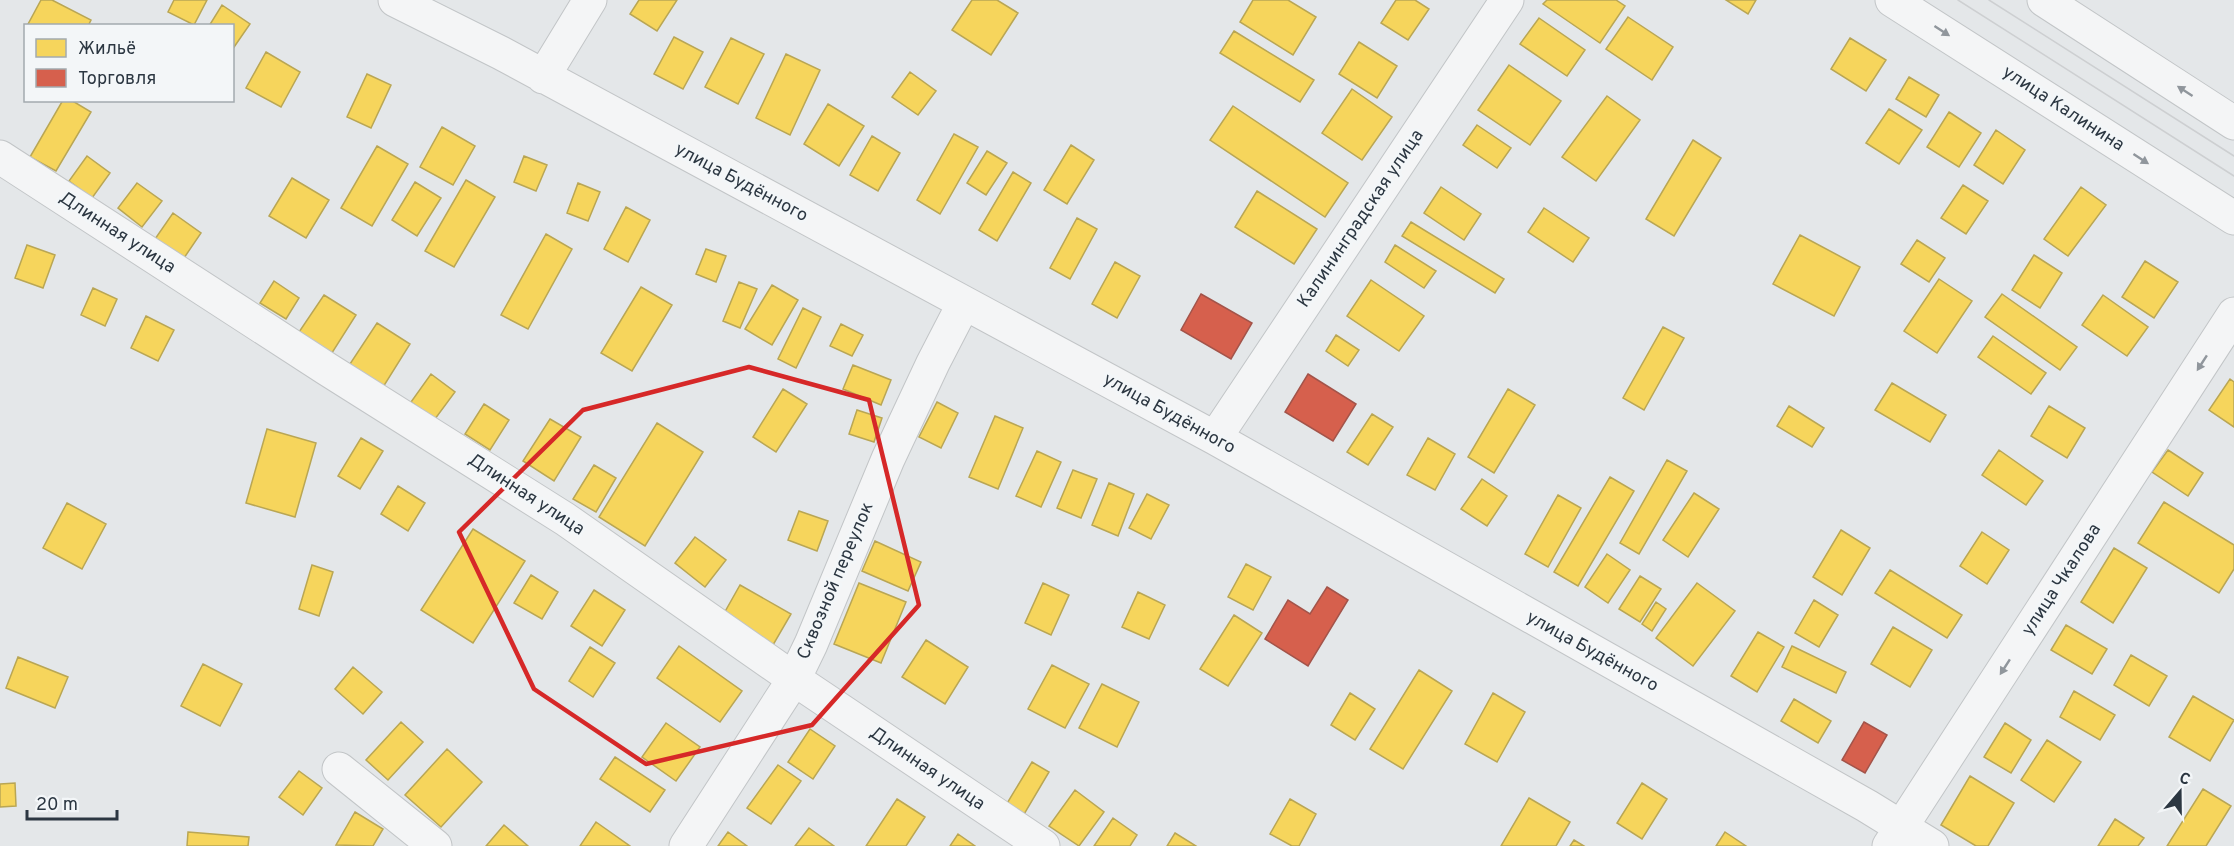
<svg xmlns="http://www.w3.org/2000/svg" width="2234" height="846" font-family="Overpass,sans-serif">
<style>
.homes{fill:#f6d55c;stroke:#b9a654;stroke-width:1.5}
.shops{fill:#d6604d;stroke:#a3544a;stroke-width:1.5}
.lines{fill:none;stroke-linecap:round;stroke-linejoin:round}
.minor-casing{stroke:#c2c5c7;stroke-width:35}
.minor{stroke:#f4f5f6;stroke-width:33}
.tram{stroke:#cdcfd1;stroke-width:1.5}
.oneway{fill:#90969c}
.marked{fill:none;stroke:#d62828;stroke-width:4.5;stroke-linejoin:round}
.labels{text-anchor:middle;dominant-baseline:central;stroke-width:6;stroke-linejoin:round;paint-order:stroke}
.street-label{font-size:18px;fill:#2c3742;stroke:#f3f6f8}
</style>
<rect width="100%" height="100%" fill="#e4e7e9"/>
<path class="homes" d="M41 0H52L91 20 88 26H27Z
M174 0H207L194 25 168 12Z
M639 0H677L657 31 630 14Z
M972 0H997L1018 13 991 55 952 30Z
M1253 0H1288L1316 17 1293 55 1240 22Z
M1396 0H1415L1429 9 1408 40 1381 23Z
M1547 0H1616L1625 6 1600 43 1543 4Z
M1726 0H1756L1748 14Z
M222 5 250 24 232 50V26H209Z
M1628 17 1673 47 1652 80 1606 49Z
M1539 18 1585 50 1567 76 1520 44Z
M1234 31 1314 80 1300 102 1220 53Z
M674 37 703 52 683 89 654 74Z
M731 38 764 54 738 104 705 87Z
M1850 38 1886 60 1866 91 1831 69Z
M1359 42 1397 66 1377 98 1339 74Z
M266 52 300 72 281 107 246 88Z
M786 54 820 70 790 135 756 118Z
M1509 65 1561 101 1530 145 1478 110Z
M910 72 936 91 918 115 892 97Z
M367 74 391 85 371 128 347 117Z
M1909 77 1939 95 1926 117 1896 99Z
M1352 89 1392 117 1362 160 1322 133Z
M1607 96 1640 120 1596 181 1562 157Z
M63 100H71L91 112 56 171 30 157Z
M828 104 864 126 839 166 804 144Z
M1233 106 1348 183 1325 217 1210 140Z
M1889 109 1922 130 1899 164 1866 143Z
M1949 112 1981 133 1959 167 1927 147Z
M1477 125 1511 148 1497 168 1463 145Z
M442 127 475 146 453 185 420 167Z
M1996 130 2025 150 2003 184 1974 165Z
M954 134 978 147 940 214 917 200Z
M872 136 900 153 878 191 850 175Z
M1693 140 1721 158 1674 236 1646 219Z
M1071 145 1094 160 1067 204 1044 190Z
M377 146 408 164 372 226 341 208Z
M987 151 1007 163 986 195 967 183Z
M87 156 110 173 92 198 69 181Z
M524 156 547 165 536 191 514 182Z
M1013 172 1031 183 997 241 979 230Z
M292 178 329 200 306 238 269 216Z
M466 180 495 197 454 267 425 251Z
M415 182 441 198 417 236 392 220Z
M137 183 162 201 142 227 118 208Z
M578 183 600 192 588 221 567 213Z
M1963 185 1988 201 1966 234 1941 218Z
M1441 187 1481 214 1464 240 1424 213Z
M2081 187 2106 205 2068 256 2044 239Z
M1257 191 1317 229 1294 264 1235 227Z
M626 207 650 220 628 262 604 249Z
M1544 208 1589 238 1573 262 1528 232Z
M173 213 201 233 184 258 155 239Z
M1077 218 1097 229 1070 279 1050 268Z
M1411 222 1504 279 1495 293 1402 236Z
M546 234 572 249 528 329 501 315Z
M1800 235 1860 267 1834 316 1773 284Z
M1917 240 1945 258 1929 282 1901 264Z
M27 245 55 255 43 288 15 278Z
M1395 245 1436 271 1424 288 1385 262Z
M706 249 726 256 716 282 696 274Z
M2034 255 2062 273 2040 308 2012 290Z
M2145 261 2178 282 2154 318 2122 297Z
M1115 262 1140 276 1117 318 1092 304Z
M1939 279 1972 301 1937 353 1904 331Z
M1371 280 1424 316 1399 351 1347 316Z
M274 281 299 298 286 319 260 303Z
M739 282 757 289 740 328 723 321Z
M772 285 798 300 772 345 745 329Z
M641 287 672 305 632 371 601 353Z
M93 288 117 299 105 326 81 315Z
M2002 294 2077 347 2060 370 1985 317Z
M324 295 356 315 330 356 297 335Z
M2103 295 2148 327 2127 356 2082 325Z
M803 308 821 317 796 368 778 359Z
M146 316 174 330 158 361 131 348Z
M377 323 410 344 380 392 346 370Z
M841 324 863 335 852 356 830 346Z
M1663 327 1684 338 1644 410 1623 398Z
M1336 335 1359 350 1348 366 1326 351Z
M1993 336 2046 373 2031 394 1978 357Z
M853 365 891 380 881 405 843 389Z
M431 374 455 392 435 419 411 402Z
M2230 379 2234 382V427L2209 410Z
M1892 383 1946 415 1930 442 1875 410Z
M783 389 807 404 776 452 753 437Z
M1508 389 1535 405 1494 473 1468 457Z
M937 402 958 413 941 448 919 437Z
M484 404 509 420 490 450 465 434Z
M1789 406 1824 428 1812 447 1777 426Z
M2049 406 2085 428 2067 458 2031 436Z
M857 410 882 418 874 442 849 434Z
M1372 414 1393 427 1368 465 1347 452Z
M995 416 1023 428 998 489 969 477Z
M550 419 581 437 554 481 523 461Z
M657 423 703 452 645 546 599 517Z
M267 429 316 443 295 517 246 503Z
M361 438 383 451 360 489 338 476Z
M1428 438 1455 454 1435 490 1407 475Z
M1999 450 2043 481 2026 505 1982 475Z
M2168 450 2203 473 2188 496 2152 472Z
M1037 451 1061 462 1041 507 1016 496Z
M1667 460 1687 471 1639 554 1620 543Z
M594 465 616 478 596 512 573 499Z
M1073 470 1097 479 1081 518 1057 508Z
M1610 477 1634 491 1578 586 1554 572Z
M1482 479 1507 496 1487 526 1461 509Z
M1109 483 1134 494 1118 536 1092 525Z
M398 486 425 503 408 531 381 514Z
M1694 493 1719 509 1688 557 1663 540Z
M1147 494 1169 505 1151 539 1129 528Z
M1558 495 1581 508 1548 567 1525 554Z
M2164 502 2234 545V569L2219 593 2138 543Z
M67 503 106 524 82 569 43 548Z
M799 511 828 521 817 551 788 540Z
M473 529 525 561 473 643 421 610Z
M1841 530 1870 548 1842 595 1813 577Z
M1982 532 2009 550 1987 584 1960 566Z
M695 537 726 560 705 587 675 563Z
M875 541 921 562 908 591 862 571Z
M2114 548 2147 568 2113 623 2081 602Z
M1607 554 1630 570 1608 603 1585 587Z
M1246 564 1271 577 1253 610 1228 597Z
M312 565 333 572 319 616 299 609Z
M1890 570 1962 615 1947 638 1875 593Z
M531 575 558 592 542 619 514 603Z
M1640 576 1661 589 1640 622 1619 609Z
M859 583 906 602 881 663 834 644Z
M1043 583 1069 595 1051 635 1025 623Z
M1697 583 1735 611 1693 666 1656 638Z
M740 585 791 614 773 645 722 617Z
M594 590 625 610 602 646 571 626Z
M1138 592 1165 605 1149 639 1122 627Z
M1814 600 1838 615 1819 647 1795 633Z
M1656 602 1666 609 1652 631 1642 624Z
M1234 615 1262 633 1228 686 1200 669Z
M2066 625 2107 649 2092 674 2051 650Z
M1893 627 1932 650 1910 687 1871 664Z
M1758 632 1784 647 1757 692 1731 676Z
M926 640 968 667 945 704 902 677Z
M679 646 742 691 720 722 657 678Z
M1792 646 1846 672 1836 693 1782 667Z
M590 647 615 663 593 697 569 681Z
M2131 655 2167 676 2149 706 2114 685Z
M18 657 68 677 55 708 6 688Z
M203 664 242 684 220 726 181 706Z
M1052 665 1089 684 1065 728 1028 709Z
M353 667 382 692 363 714 335 689Z
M1419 670 1452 691 1403 769 1370 749Z
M1102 684 1139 702 1117 747 1079 728Z
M2074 691 2115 715 2100 740 2060 717Z
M1350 693 1375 709 1355 740 1331 725Z
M1493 693 1525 712 1497 762 1465 744Z
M2193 696 2234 720 2210 761 2169 737Z
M1794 699 1831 721 1818 743 1781 721Z
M401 722 423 742 388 780 366 760Z
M666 723 700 747 676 781 642 757Z
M2005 723 2031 740 2011 773 1984 757Z
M810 729 835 746 813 779 788 762Z
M2047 740 2081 762 2054 802 2021 780Z
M447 749 482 782 441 827 405 795Z
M615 757 665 790 650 812 600 779Z
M1032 762 1049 772 1023 816 1006 805Z
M778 765 801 781 771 824 747 808Z
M299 771 322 788 303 815 279 797Z
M1970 776 2014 803 1988 846H1976L1941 825Z
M15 783 16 806 0 807V784Z
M1642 783 1667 799 1642 839 1617 823Z
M2203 789 2231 806 2206 846H2167Z
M1075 790 1104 812 1079 846 1049 826Z
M1529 798 1570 822 1556 846H1501Z
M897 799 925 817 906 846H866Z
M1290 799 1316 814 1299 846H1292L1270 834Z
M355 812 383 829 373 846 336 845Z
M1113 818 1137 835 1130 846H1094Z
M2115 819 2144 838 2138 846H2098Z
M596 822 630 846H580Z
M504 825 528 846H486Z
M809 828 834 846H795Z
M188 832 249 837 248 846H187Z
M728 832 747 846H718Z
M1725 832 1746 846H1716Z
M1175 833 1196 846H1167Z
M958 834 975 846H950Z
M1574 840 1584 846H1570Z"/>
<path class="shops" d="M1201 294 1252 323 1231 359 1181 330Z
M1308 374 1356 404 1333 441 1285 412Z
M1327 587 1348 600 1308 666 1265 639 1288 600 1310 614Z
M1864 722 1887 735 1865 773 1842 760Z"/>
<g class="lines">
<g class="minor-casing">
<path id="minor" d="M395 0 501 53 1215 438 1867 806 1932 846
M1892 0 2234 218
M2044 0 2234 123
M543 77 590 0
M0 157 327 369 565 519 794 679 1043 846
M1215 438 1507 0
M339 769 435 846
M686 846 794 679 811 644 888 459 933 363 964 303
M1889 846 2234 314"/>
</g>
<use href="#minor" class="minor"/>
<path class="tram" d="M1958 0 2234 176
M1989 0 2234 156"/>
</g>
<defs><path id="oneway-solid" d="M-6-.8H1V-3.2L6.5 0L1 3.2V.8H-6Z" transform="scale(1.5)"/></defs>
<g class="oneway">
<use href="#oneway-solid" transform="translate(1942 31) rotate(33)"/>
<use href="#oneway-solid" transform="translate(2185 91) rotate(-147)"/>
<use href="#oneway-solid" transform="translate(2141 159) rotate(33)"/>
<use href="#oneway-solid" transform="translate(2202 363) rotate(123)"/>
<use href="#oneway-solid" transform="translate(2005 667) rotate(123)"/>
</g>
<path class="marked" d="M749 367 869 400 919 605 812 725 646 764 534 689 459 532 583 410Z"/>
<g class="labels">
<g class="street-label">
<text transform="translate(2063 109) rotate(33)">улица Калинина</text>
<text transform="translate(741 183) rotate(28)">улица Будённого</text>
<text transform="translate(1361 219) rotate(-56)">Калининградская улица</text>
<text transform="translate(117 233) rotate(33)">Длинная улица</text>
<text transform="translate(1169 414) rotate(29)">улица Будённого</text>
<text transform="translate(526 495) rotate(33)">Длинная улица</text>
<text transform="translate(2062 580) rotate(-57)">улица Чкалова</text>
<text transform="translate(836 581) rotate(-67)">Сквозной переулок</text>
<text transform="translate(1592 652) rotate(29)">улица Будённого</text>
<text transform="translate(927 769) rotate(34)">Длинная улица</text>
</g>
</g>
<rect x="24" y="24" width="210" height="78" fill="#f3f6f8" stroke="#a3aaaf" stroke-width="1.5"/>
<rect x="36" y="39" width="30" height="18" fill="#f6d55c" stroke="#a3aaaf" stroke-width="1.5"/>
<text x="78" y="54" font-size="18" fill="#2c3742">Жильё</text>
<rect x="36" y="69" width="30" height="18" fill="#d6604d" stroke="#a3aaaf" stroke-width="1.5"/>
<text x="78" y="84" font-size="18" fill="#2c3742">Торговля</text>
<g transform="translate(2180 792) rotate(20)" stroke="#f3f6f8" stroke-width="4.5" paint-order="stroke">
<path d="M0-4.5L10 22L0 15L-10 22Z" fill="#2c3742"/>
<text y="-9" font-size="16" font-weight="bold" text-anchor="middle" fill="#2c3742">С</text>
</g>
<path d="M27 810v9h90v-9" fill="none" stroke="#2c3742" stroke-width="3"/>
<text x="36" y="810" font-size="18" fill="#2c3742" stroke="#f3f6f8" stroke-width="4.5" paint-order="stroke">20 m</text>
</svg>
